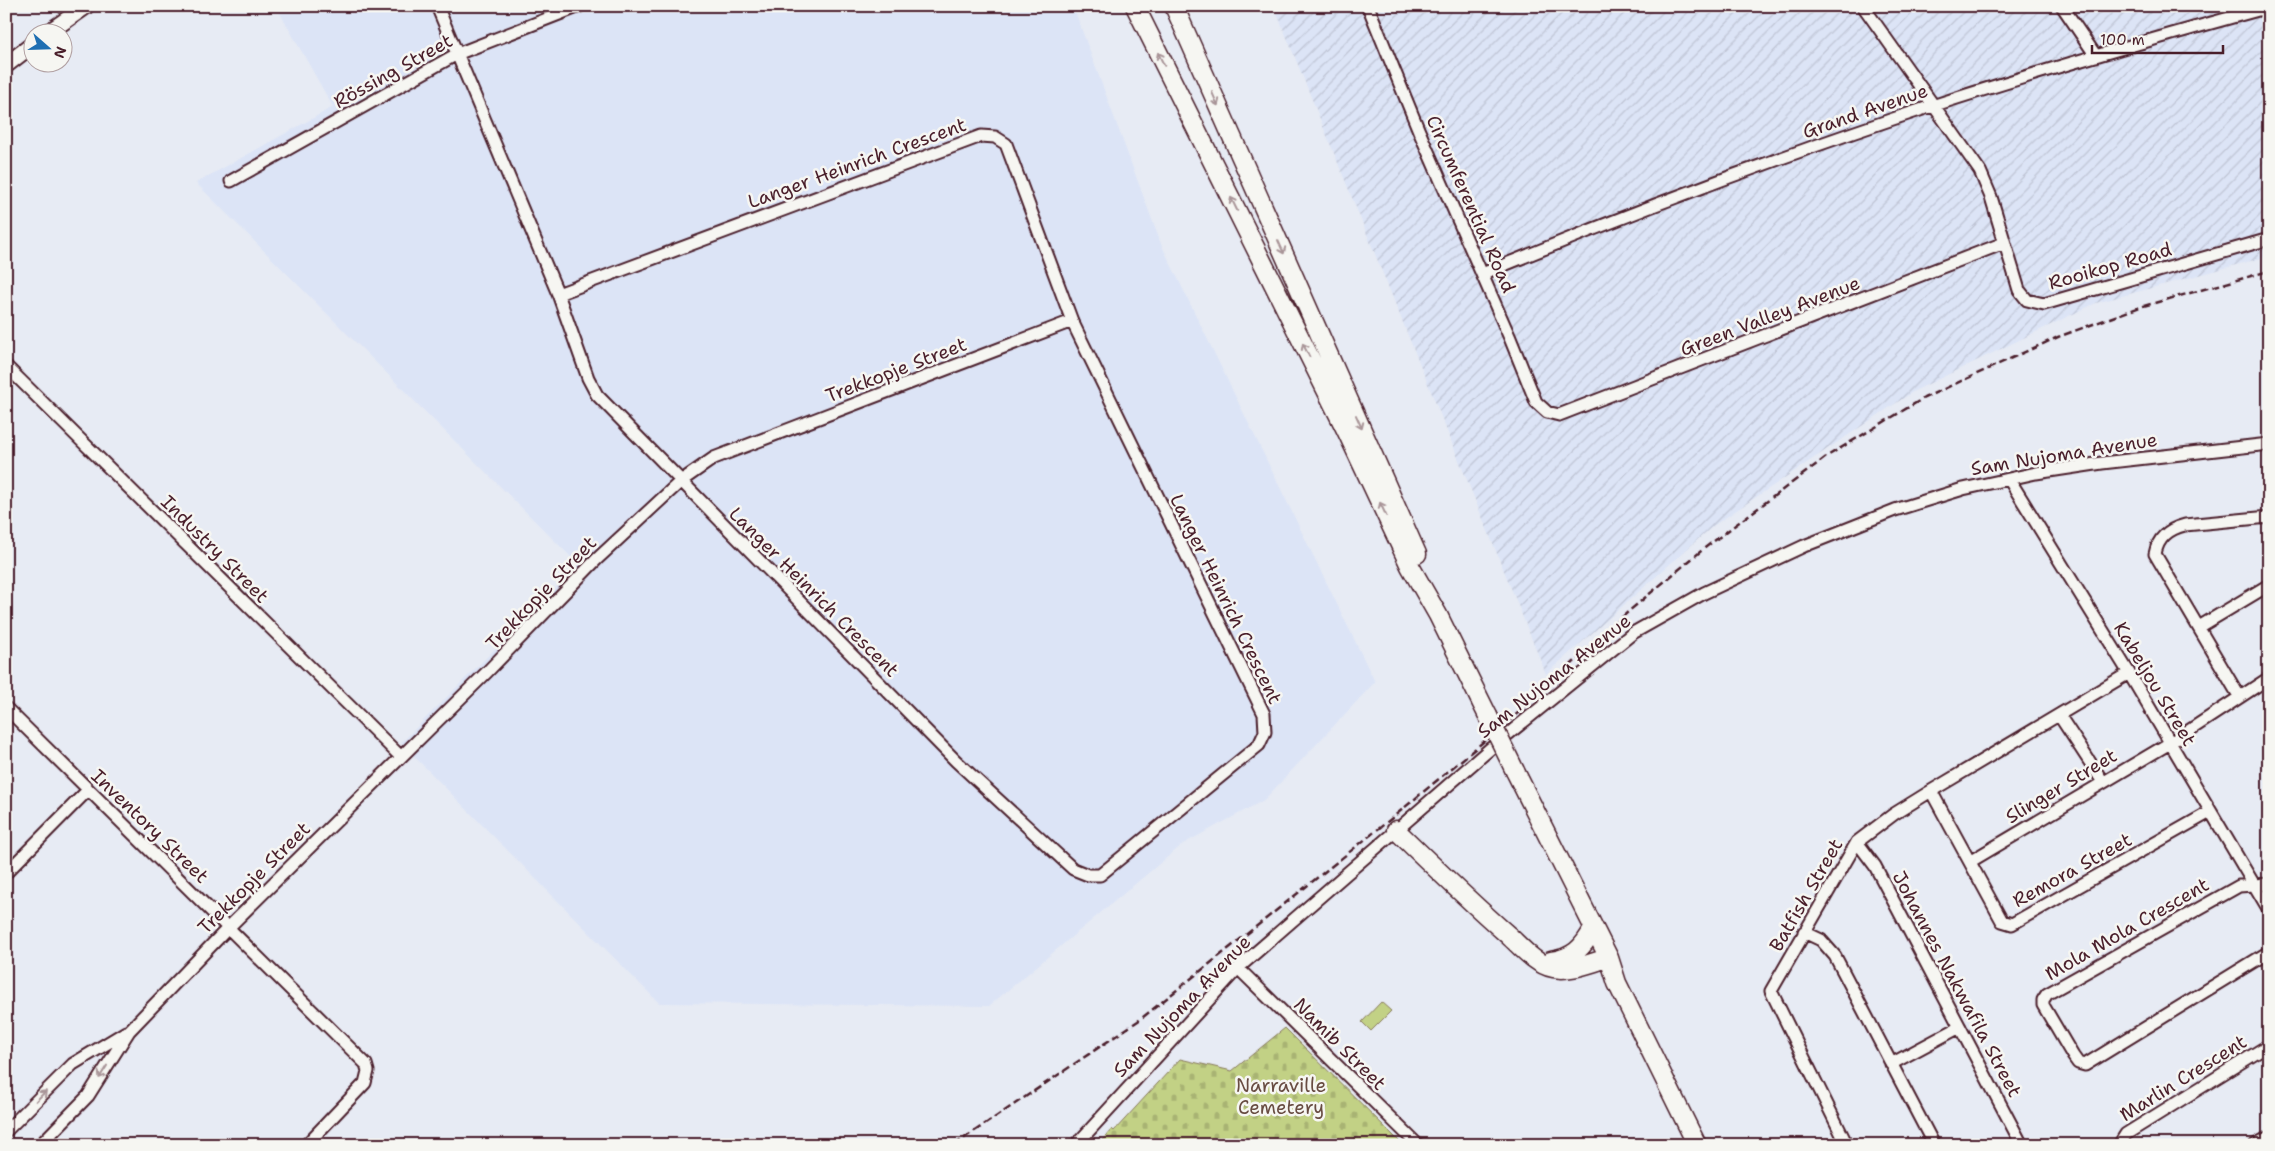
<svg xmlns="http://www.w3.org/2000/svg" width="2275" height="1151" font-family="'Shantell Sans',sans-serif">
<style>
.built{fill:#dce4f6}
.industrial{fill:url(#industrial-furrows)}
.cemetery{fill:url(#cemetery-stones);stroke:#867858}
.park{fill:#c2d185;stroke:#867858}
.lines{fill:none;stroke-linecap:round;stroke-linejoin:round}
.minor-casing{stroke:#4a1f2b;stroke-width:15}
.major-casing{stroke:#4a1f2b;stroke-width:19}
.highway-casing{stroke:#4a1f2b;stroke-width:21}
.minor{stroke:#f6f6f2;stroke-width:11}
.major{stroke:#f6f6f2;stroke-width:15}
.highway{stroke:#f6f6f2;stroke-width:18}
.rail{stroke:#4a1f2b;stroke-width:2.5;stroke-dasharray:8 4;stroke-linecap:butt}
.highway-bridge-casing{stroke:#4a1f2b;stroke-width:21;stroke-linecap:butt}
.highway-bridge{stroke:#f6f6f2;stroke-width:18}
.oneway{stroke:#a99598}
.labels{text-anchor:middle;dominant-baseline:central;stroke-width:5;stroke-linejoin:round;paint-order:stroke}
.street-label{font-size:19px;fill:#4a1f2b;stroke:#f6f6f2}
.park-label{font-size:19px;fill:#684c42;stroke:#f6f6f2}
</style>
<defs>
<pattern id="industrial-furrows" width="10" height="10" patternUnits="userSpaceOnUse" patternTransform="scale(1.25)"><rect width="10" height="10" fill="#dce4f6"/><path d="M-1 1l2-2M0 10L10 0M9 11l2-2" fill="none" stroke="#bec3d3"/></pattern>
<pattern id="cemetery-stones" width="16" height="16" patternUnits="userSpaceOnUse" patternTransform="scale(1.25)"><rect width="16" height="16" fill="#c2d185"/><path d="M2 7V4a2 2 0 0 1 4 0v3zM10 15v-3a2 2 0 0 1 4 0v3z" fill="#a8b373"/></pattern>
</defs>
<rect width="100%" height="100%" fill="#e7ebf4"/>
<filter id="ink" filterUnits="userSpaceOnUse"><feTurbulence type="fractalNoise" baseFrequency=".02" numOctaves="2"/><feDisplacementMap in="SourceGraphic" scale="10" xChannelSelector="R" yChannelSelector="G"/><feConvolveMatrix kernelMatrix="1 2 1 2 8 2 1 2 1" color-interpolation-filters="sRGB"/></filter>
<g filter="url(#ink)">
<path class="built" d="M276 6H1073L1161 244 1375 682 1264 800 1183 844 989 1006 659 1003 401 743 579 565 196 183 333 107Z"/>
<path class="industrial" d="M1274 6H2269V256L2096 303 1914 391 1713 526 1546 674Z"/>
<path class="cemetery" d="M1285 1028 1403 1145H1098L1112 1129 1114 1131 1180 1059 1232 1071Z"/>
<path class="park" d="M1381 1002 1391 1011 1371 1031 1362 1022Z"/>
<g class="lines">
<g class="minor-casing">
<path id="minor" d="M437 6 558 294 588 378 597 395 956 761 1073 869 1088 875H1100L1259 745 1265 732 1264 714 1072 321 1006 144 995 137 981 136 558 294
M1368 6 1419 131 1510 338 1536 402 1547 412 1559 415 2004 243
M1863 6 1980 171 1991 197 2019 290 2027 300 2044 304 2269 239
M2062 6 2096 56
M231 181 457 54 580 6
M1482 274C1630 213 1780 156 1932 106 2043 70 2156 38 2269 7
M6 366 400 756
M2009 479 2129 673 2269 910
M2199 627 2269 585
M2239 696 2155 554C2158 537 2169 529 2185 525L2269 517
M6 708 366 1064 368 1071 365 1083 306 1145
M2059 715 2103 782
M1931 791 2002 921 2012 924 2210 812
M1857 842 1875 866 2022 1145
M1971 861 2170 743 2269 678
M6 873 88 790
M2269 884 2239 886 2047 994 2043 1000V1005L2073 1056 2078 1063 2085 1065 2269 952
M1804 932 1821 940 1835 956 1934 1145
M1238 968 1418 1145
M1891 1064 1960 1027
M6 1131 73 1064 126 1032
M40 1145 88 1096 129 1031 229 927 487 672 597 559 681 481 714 458 1072 321
M1076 1145 1238 968 1491 748 1633 633 1704 593 1804 546 1895 510 1963 489 2036 473 2102 463 2269 444
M1847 1145 1771 991 1857 842 1894 814 1931 791 2129 673
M2119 1145 2126 1134 2269 1045
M2255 1145 2269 1137"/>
</g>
<g class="major-casing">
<path id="major" d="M49 32 86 6
M6 65 32 45"/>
</g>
<g class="highway-casing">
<path id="highway" d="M1135 6 1346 430 1410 566 1438 615 1488 716
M1174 6 1417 554
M1515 771 1609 958 1617 983 1697 1145
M1396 830C1433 866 1469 901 1508 935 1520 946 1536 965 1553 968 1571 972 1592 962 1609 958
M1551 961C1573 958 1583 948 1593 929"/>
</g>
<use href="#minor" class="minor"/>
<use href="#major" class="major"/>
<use href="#highway" class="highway"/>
<path class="rail" d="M954 1145 1138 1021 1392 818 1531 702 1629 611 1706 547 1829 455 1924 398 2058 337 2140 307 2269 271"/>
<g class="highway-bridge-casing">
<path id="highway-bridge" d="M1488 716 1515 771"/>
</g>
<use href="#highway-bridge" class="highway-bridge"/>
</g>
<defs><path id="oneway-shaft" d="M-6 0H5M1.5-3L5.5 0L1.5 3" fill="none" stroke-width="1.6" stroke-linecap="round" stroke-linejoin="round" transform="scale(1.25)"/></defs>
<g class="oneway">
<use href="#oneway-shaft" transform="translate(1161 59) rotate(-116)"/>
<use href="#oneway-shaft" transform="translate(1215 99) rotate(66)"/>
<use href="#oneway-shaft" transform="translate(1234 204) rotate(-116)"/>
<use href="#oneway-shaft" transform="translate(1281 247) rotate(66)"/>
<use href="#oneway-shaft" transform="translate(1306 350) rotate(-117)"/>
<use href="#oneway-shaft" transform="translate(1359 422) rotate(66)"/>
<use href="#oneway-shaft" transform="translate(1383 509) rotate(-115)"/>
<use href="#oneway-shaft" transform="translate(103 1072) rotate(122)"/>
<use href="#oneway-shaft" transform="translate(41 1096) rotate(-45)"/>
</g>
</g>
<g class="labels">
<g class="street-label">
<text transform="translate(393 71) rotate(-29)">Rössing Street</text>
<text transform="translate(1865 111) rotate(-19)">Grand Avenue</text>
<text transform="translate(857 163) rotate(-20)">Langer Heinrich Crescent</text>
<text transform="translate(1471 204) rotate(66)">Circumferential Road</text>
<text transform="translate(2110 266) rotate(-16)">Rooikop Road</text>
<text transform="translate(1770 316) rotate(-21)">Green Valley Avenue</text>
<text transform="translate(896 370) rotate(-21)">Trekkopje Street</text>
<text transform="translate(2064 454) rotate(-9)">Sam Nujoma Avenue</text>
<text transform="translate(215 549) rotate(45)">Industry Street</text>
<text transform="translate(814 592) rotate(45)">Langer Heinrich Crescent</text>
<text transform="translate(541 593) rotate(-46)">Trekkopje Street</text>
<text transform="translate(1226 599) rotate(64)">Langer Heinrich Crescent</text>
<text transform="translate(1554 676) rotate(-38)">Sam Nujoma Avenue</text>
<text transform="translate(2155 684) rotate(59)">Kabeljou Street</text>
<text transform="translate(2061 786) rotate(-31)">Slinger Street</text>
<text transform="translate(150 826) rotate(44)">Inventory Street</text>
<text transform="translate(2072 870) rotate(-29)">Remora Street</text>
<text transform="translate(254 878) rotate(-45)">Trekkopje Street</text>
<text transform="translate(1806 895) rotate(-60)">Batfish Street</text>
<text transform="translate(2127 929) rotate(-30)">Mola Mola Crescent</text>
<text transform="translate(1957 984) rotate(62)">Johannes Nakwafila Street</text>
<text transform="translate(1182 1006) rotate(-46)">Sam Nujoma Avenue</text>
<text transform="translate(1340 1044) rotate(45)">Namib Street</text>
<text transform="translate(2183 1078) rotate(-32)">Marlin Crescent</text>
</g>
<g class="park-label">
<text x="1281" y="1085">Narraville<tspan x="1281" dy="22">Cemetery</tspan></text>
</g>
</g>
<rect width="2275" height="1151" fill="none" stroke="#f6f6f2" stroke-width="25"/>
<rect x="12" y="12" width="2250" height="1126" fill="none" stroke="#4a1f2b" stroke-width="2" filter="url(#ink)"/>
<g transform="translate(48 48) rotate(110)"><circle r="24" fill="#f6f6f2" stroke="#b1a0a2"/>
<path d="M0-4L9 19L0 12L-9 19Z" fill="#1f6fb2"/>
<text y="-8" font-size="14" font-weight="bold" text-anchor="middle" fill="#4a1f2b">N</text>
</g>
<path d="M2092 45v8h131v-8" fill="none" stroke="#4a1f2b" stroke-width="2.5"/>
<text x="2100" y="45" font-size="15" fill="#4a1f2b" stroke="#f6f6f2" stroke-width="4" paint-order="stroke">100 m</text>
</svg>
